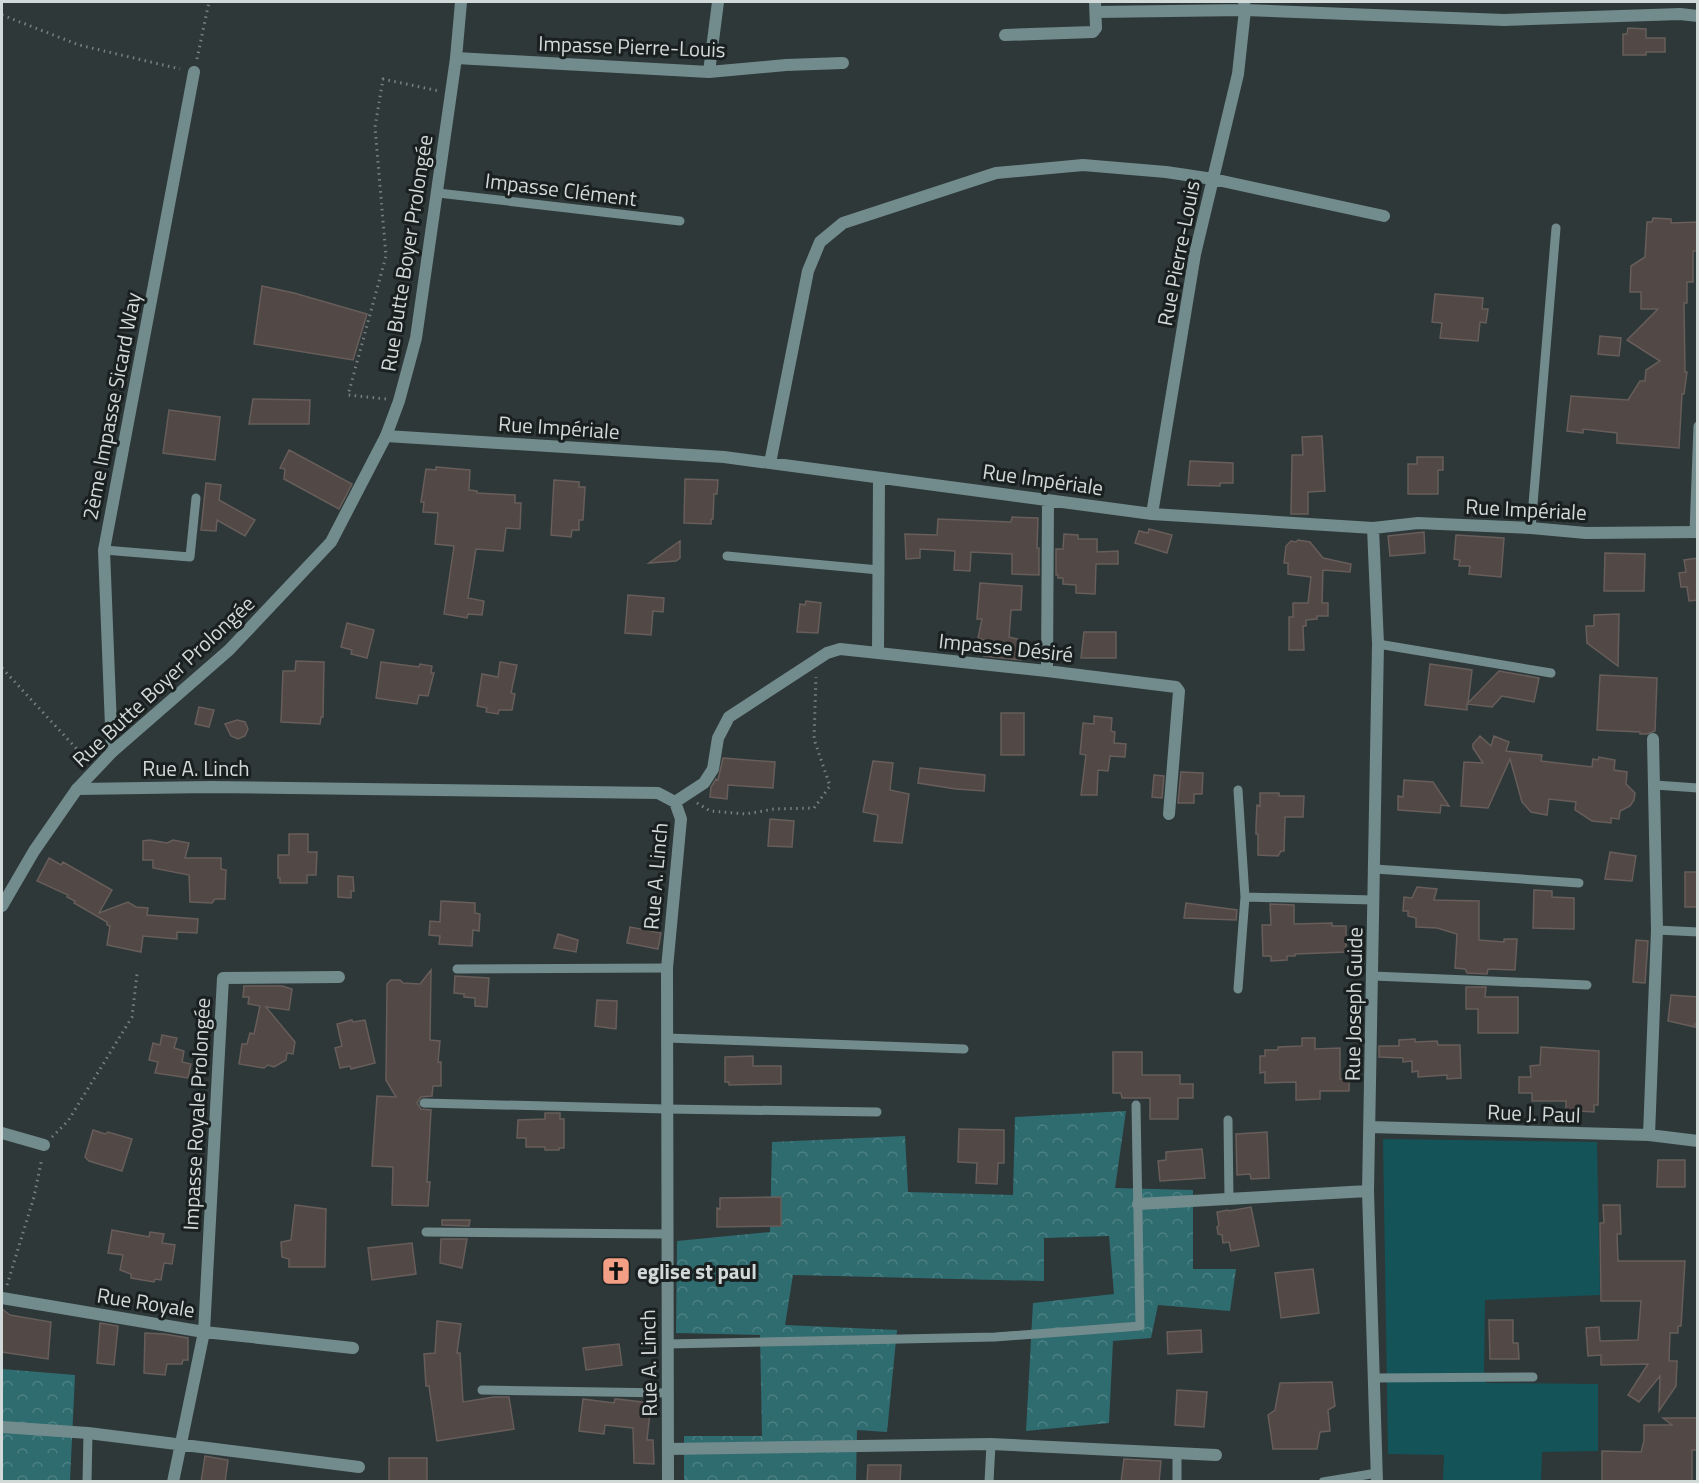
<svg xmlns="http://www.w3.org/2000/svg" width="1699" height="1483" font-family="'Titillium Web',sans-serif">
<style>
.grass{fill:#145358}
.forest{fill:url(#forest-crowns)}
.building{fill:#524845;stroke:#675d5a;stroke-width:1.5}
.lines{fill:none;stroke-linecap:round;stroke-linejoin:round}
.path{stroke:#788081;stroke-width:3;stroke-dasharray:1.5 4.5;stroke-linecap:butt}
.service{stroke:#728b8d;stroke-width:9}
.minor{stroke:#728b8d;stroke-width:12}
.tertiary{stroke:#728b8d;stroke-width:12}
.labels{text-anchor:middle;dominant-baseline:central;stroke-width:6;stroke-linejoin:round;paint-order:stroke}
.street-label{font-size:21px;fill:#d2d9d9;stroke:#1a1f1f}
.poi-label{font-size:21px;font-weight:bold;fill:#d2d9d9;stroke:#1a1f1f;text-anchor:start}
</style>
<defs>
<pattern id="forest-crowns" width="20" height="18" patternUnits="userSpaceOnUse" patternTransform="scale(1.5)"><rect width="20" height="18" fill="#2f6c70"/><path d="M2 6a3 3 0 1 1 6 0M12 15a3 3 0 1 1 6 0" fill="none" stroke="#4c8084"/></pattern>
</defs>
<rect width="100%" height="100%" fill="#2e3839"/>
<path class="grass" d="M1383 1139 1597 1142 1600 1295 1485 1300 1484 1373 1486 1383 1598 1384V1451L1542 1452 1541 1482 1443 1481 1444 1455 1388 1454Z"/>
<path class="forest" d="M1126 1111 1115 1188 1193 1190V1269H1236L1230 1311 1158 1305 1151 1338 1113 1341 1109 1423 1026 1431 1033 1303 1114 1294 1109 1236 1044 1238V1281L793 1275 785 1325 897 1330 887 1432 857 1430 856 1481H684V1436H762L760 1335 676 1333 677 1241 770 1232 772 1142 905 1136 908 1192 1013 1195 1015 1117Z
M2 1369 75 1375 70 1481H2Z"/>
<path class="building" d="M1628 28 1646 29V38H1665V52H1646V55H1623V34H1627Z
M1653 218 1671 219V223L1698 222V251H1693V282H1687V303H1684L1685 372H1687L1684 394H1682L1679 448 1617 443V433L1583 429V433L1567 431 1571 396 1628 400 1640 381H1645L1646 370 1660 361 1627 340 1658 309H1641V292H1630L1631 266 1645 257 1647 222H1652Z
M262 286 294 293 367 314 353 360 254 344Z
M1435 294 1483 298 1482 309H1488L1486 323 1480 322 1478 341 1440 338 1442 323 1432 322Z
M1600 336 1621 338 1619 356 1598 354Z
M253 399 310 400 309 424H249Z
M169 410 220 417 215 460 163 453Z
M1322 436 1325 491 1308 492V514H1291L1292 455H1303L1302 437Z
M289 450 352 484 339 509 284 479 285 469 280 468Z
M1417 457H1443V470H1438V494H1408V464H1417Z
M1190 461 1233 463V483H1220V486L1188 485Z
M436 467 470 470 469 490 477 491V493L515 495V503H521L520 529 506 528 503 551 476 549 468 598 484 601 482 615 468 614 467 618 444 614 454 546 435 544 438 513 423 512 424 502H421L426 469 436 470Z
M685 479 718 480 717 494H714L713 519H711V524L684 523Z
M554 480 579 482V487H585L583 520H579V530H572L571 537 551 535Z
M206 483 221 485 219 500 255 520 245 536 217 520 216 531 201 530Z
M1012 517 1038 518 1037 548H1039V575L1012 574V554L971 552 970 571 954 570 955 551 920 549V558L906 559 905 534 937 535 938 519 1011 522Z
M1149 529 1172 535 1167 553 1135 543 1139 531 1148 533Z
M1424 532 1425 553 1390 556 1388 536Z
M1064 534 1078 535V539H1097V552L1118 551V564H1096L1095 594 1076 593V585L1063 584V578H1058V575H1056V549H1063Z
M1456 535 1504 538 1501 577 1469 574 1470 566H1459L1460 560 1454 559Z
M1298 540 1310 542 1323 558 1351 564 1350 572 1323 570 1322 603H1328V616H1317V619L1306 620V626H1303L1304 650H1289V617H1293V603H1308L1311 577 1288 574V563H1284L1286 546 1291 541 1296 542Z
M680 541V558L676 561 649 563Z
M1605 553 1645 554 1644 591H1604Z
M1698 558V600L1689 601 1687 587H1681L1679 573 1686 572 1684 560Z
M980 583 1022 586 1021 610H1011L1009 637 1025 641 1021 660 984 656 986 641 978 638 982 619H977Z
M628 595 664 598 663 612 653 611 651 635 625 633Z
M806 601 821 603 818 633 797 632 800 604 805 605Z
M1619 614 1618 666 1587 643 1586 626H1594V615Z
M347 623 374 630 367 658 351 654 352 650 341 647Z
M1084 632H1116V658H1081Z
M296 661 324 662 323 717H321L320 724 281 722 283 671H295Z
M381 662 419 667 420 664 432 666 431 673H434L428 696 419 695 417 704 376 698Z
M500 662 517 665 511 693 515 694 512 710H499L498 714 486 712 487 708 477 706 482 674 498 677Z
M1430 664 1472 670 1468 703 1499 671 1539 678 1534 702 1502 696 1492 707 1467 704V710L1425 705Z
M1600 675 1657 678 1655 731 1647 734H1640V732L1597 730Z
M199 707 214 710 209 727 195 724Z
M1001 713H1024V755H1001Z
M1094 716 1112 718 1111 731 1115 732 1114 743 1126 744 1125 757 1110 756 1108 771 1098 770 1097 795H1081L1086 755 1080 754 1083 723 1094 724Z
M237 720 245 722 248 729 245 736 238 739 231 736 225 724Z
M1480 736 1491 746 1494 736 1509 742 1506 751 1542 755 1541 761 1592 767 1593 759 1598 760 1599 757 1615 760 1614 770 1627 772 1626 784 1635 793 1634 800 1630 806 1620 811 1619 819 1611 818V823L1592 821 1575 810 1576 802 1549 799 1547 815 1531 812 1522 802 1510 759 1488 808 1461 806 1464 762 1483 763 1473 748V744Z
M723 758 775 762 773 788 728 785 727 799 710 797 711 787 716 779 718 780Z
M873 761 893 763 890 790 909 794 902 843 874 841 878 815 863 812Z
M920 768 985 775 984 791 956 789 918 783Z
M1181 772 1203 773 1202 794H1194V803H1178Z
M1154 775 1164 776 1162 798 1152 797Z
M1404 780 1433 782 1449 806 1441 805 1440 813 1398 810V796L1403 797Z
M1260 793H1279V796H1304L1303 817H1285L1284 851H1281L1278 856 1258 855V834H1256V826L1257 805 1260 806Z
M770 819 794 821 792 847 768 846Z
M289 834H308V852H317L316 875H307V883H280V878H278V855H289Z
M150 840 167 843 173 840 189 843 185 858H221V869L226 870 225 899H215L212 903 190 902 189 875 153 868V860H143V841Z
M1610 852 1636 856 1632 881 1605 879Z
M49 858 61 865 63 862 112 890 99 913 128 902 136 907 148 908 147 915 198 919 197 933 177 932V939L143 936 141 952 107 945 110 926 107 925V922L74 903 75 901 67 897 68 895 37 881Z
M1685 872H1698V907H1685Z
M338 876 353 877 354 891H351V898L338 897Z
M1417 887 1437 889 1434 900 1479 901V940L1504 942V939H1517L1515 970 1488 969 1487 974 1467 973 1465 969 1455 968 1457 934 1437 928 1416 927V918L1408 916V911H1403L1404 897 1412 898Z
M1534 890 1552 891V897L1574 898V929L1533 928Z
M441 901 475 903V913L480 914 479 931 473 930 472 946 439 944 440 936 429 935 430 921 440 922Z
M1186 903 1237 910 1236 920 1184 918Z
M1270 904 1294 905V924L1332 923V926H1346V952L1295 954V956H1287V960L1271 961V956H1263L1262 925H1271Z
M630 927 661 933 658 949 627 943Z
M558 934 578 940 576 952 554 948Z
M1636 940 1648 941 1645 983 1633 982Z
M431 970 430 1040 440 1041 438 1062H441V1086H433L432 1096 421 1097 417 1103 421 1109 431 1110 427 1182H430L428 1206 392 1205 393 1167 372 1166 377 1096 396 1097 386 1080 387 984 391 980H400L403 983 420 984Z
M455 976 489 978 487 1007 475 1006V998L464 997V994L454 993Z
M244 986H282L292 989 289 1010 266 1007 295 1042 293 1054 287 1053 286 1060 274 1067 268 1065 264 1068 239 1064 242 1044H247L250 1033 254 1034 260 1006 248 1004 249 997H243Z
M1466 987H1486L1485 997H1518V1033H1478V1009H1466Z
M1671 995 1698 997V1024H1695V1027L1668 1021Z
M597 1000 617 1001 616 1029 595 1026Z
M352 1020 353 1022 365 1020 375 1063 351 1069 350 1066 340 1068 335 1048 342 1046 337 1024Z
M162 1035 177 1038 174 1048 184 1051 182 1062 191 1064 188 1078 155 1073 158 1062 149 1060 153 1043 160 1045Z
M1302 1038H1315V1049L1340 1048V1079H1349V1091H1320V1099L1296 1100V1082L1265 1083V1072L1260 1073V1056H1265V1050H1278V1047L1302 1046Z
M1415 1039V1042L1437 1041 1438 1045H1460L1461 1078 1447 1079V1075L1418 1077V1071L1412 1072V1061L1403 1062V1058L1379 1057V1046H1399V1040Z
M1541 1047 1599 1051 1598 1105H1594V1112L1578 1111V1119L1566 1118V1101H1532V1093H1519V1077H1531L1530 1066 1540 1065Z
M1113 1052H1142V1075H1180V1084H1193V1098H1178V1119H1150V1098H1122L1121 1093H1113Z
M753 1056V1066H781V1084L729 1085V1082H725V1057Z
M545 1113H560V1119H564V1148H559V1150H545V1147H526V1138H517L518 1120 545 1119Z
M959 1129 1004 1130V1163H998L997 1184 976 1183 977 1163 958 1162Z
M93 1130 105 1134 108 1132 132 1139 122 1171 89 1161 85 1157Z
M1267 1132 1269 1178 1251 1179 1250 1174 1237 1175 1236 1134Z
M1202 1149 1205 1178 1160 1181 1158 1161 1166 1160V1152Z
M1658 1160H1685V1187H1657Z
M781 1197V1226L717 1227V1208L720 1209V1198Z
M295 1205 326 1209 325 1267H289V1259L282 1257 281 1242 291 1240Z
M1603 1205H1620L1621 1234H1617L1618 1261H1685L1681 1326H1678V1333H1670L1669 1361H1677L1676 1386 1659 1411 1660 1376 1639 1402 1628 1395 1648 1364 1601 1365V1355L1588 1356 1586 1328 1599 1327 1600 1341 1638 1340 1641 1301H1601L1600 1223H1604Z
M1251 1207 1259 1246 1231 1251 1229 1242 1223 1243 1222 1235 1218 1234 1217 1227 1219 1225 1217 1212 1228 1210 1229 1211Z
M442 1220H470L469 1226 442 1225Z
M112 1230 149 1237 150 1232 164 1234 162 1243 175 1245 172 1264 164 1263 161 1280 155 1279 154 1282 131 1278V1274L120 1270 123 1255 108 1253Z
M441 1239H467L462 1268 440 1263Z
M412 1243 416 1274 372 1280 368 1248Z
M1313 1269 1319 1313 1281 1318 1275 1273Z
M2 1309 10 1315 51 1322 48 1359 2 1352Z
M1489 1320H1513V1343H1518L1519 1359H1490Z
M437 1321 461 1324 457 1353H460L463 1402 494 1397H509L514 1429 437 1441 429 1386H426L424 1354 435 1353Z
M100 1323 118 1326 114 1365 97 1363Z
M1201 1330 1202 1352 1168 1354 1167 1332Z
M145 1333 164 1334 188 1338V1360H183L182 1364H167L165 1375 144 1373Z
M619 1344 622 1365 586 1370 583 1348Z
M1332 1382 1335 1406 1328 1410 1330 1431 1320 1432 1317 1449H1273L1268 1415 1275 1410 1280 1383Z
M1177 1390 1207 1392 1204 1427 1175 1425Z
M583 1399 614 1403 615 1399H617L651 1403 647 1440H653L654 1464 634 1463 633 1428 605 1425 604 1434 579 1431Z
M1663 1418H1697L1698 1450H1692V1482H1602V1451L1641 1452 1644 1441V1425H1672Z
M205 1456 228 1460 225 1482H201Z
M389 1458H427V1482H389Z
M1124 1459 1161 1461 1159 1482H1121Z
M868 1465H901L900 1482H867Z"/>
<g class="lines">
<path class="path" d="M2 15 79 45 180 69
M197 59 209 2
M386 399 348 395 386 256 375 127 383 79 439 91
M2 668 86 759
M697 803 710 811 746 814 774 809 814 808 830 786 814 739 816 677
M52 1137 68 1121 132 1017 137 974
M7 1285 34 1197 42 1158"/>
<path class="service" d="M438 193 680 221
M1531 528 1556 228
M1694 532 1698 426
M104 550 190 557 196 498
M727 556 879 570
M1378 644 1551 673
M1655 785 1698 788
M1238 790 1245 897 1238 989
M1375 869 1579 883
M1245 897 1374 900
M1657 930 1698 932
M457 969 667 968
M1373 976 1587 985
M667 1038 964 1049
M424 1103 666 1109 877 1112
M1228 1120 1229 1199
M426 1232 667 1234
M667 1344 995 1337 1140 1326 1136 1105
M1375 1378 1533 1377
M482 1390 668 1393
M87 1482 88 1433
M989 1482 991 1444
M1177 1482V1454
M1323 1482 1377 1473"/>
<path class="minor" d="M1096 12 1245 10 1504 20 1680 14 1698 16
M1005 35 1093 32 1096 28 1095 2
M456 58 709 72 786 65 843 63
M709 72 718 2
M386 436 724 457 1152 514 1373 528 1418 523 1531 528 1586 533 1698 532
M770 463 808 271 820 242 843 223 996 173 1083 165 1166 172 1213 179 1384 216
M879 478 878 653 1047 671 1176 687 1179 691 1169 814
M1152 514 1195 254 1238 74 1245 10 1244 2
M1373 528 1378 644 1368 1191 1377 1482
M1047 671 1048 500
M112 752 104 550 194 72
M77 789 210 787 658 793 675 802 681 819 667 968 668 1482
M675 802 704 783 713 769 718 738 729 717 827 653 840 649 878 653
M339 977 223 978 204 1332 353 1348
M1370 1127 1649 1135 1698 1141
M2 1133 44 1145
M1649 1135 1657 930 1653 739
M1138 1204 1368 1191
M2 1298 204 1332 173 1482
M2 1427 88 1433 359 1467
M669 1449 991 1444 1216 1455"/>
<path class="tertiary" d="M2 906 34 851 77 789 112 752 229 650 331 542 386 436 399 401 416 338 456 58 461 2"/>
</g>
<defs>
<g id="church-square" transform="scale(1.5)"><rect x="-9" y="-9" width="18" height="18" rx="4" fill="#f39f85" stroke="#1a1f1f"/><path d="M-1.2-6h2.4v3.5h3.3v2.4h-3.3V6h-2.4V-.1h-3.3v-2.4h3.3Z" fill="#111"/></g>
</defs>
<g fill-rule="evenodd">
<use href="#church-square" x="616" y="1271"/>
</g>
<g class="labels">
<g class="street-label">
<text transform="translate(632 46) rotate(2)">Impasse Pierre-Louis</text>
<text transform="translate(561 189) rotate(7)">Impasse Clément</text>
<text transform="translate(406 253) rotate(-81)">Rue Butte Boyer Prolongée</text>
<text transform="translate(1178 253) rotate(-79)">Rue Pierre-Louis</text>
<text transform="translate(111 406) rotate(-79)">2ème Impasse Sicard Way</text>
<text transform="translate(559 427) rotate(4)">Rue Impériale</text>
<text transform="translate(1043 479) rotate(8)">Rue Impériale</text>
<text transform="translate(1526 509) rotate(3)">Rue Impériale</text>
<text transform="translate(1006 647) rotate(6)">Impasse Désiré</text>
<text transform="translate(163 681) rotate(-43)">Rue Butte Boyer Prolongée</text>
<text x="196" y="768">Rue A. Linch</text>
<text transform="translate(655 876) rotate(-85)">Rue A. Linch</text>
<text transform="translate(1353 1004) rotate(-89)">Rue Joseph Guide</text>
<text transform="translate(1534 1113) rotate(2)">Rue J. Paul</text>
<text transform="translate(196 1114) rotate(-87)">Impasse Royale Prolongée</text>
<text transform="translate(146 1302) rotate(9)">Rue Royale</text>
<text transform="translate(648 1363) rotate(-91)">Rue A. Linch</text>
</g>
<g class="poi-label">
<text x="637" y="1271">eglise st paul</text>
</g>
</g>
<rect width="1699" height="1483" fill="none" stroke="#d2d9d9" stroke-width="6"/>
</svg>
